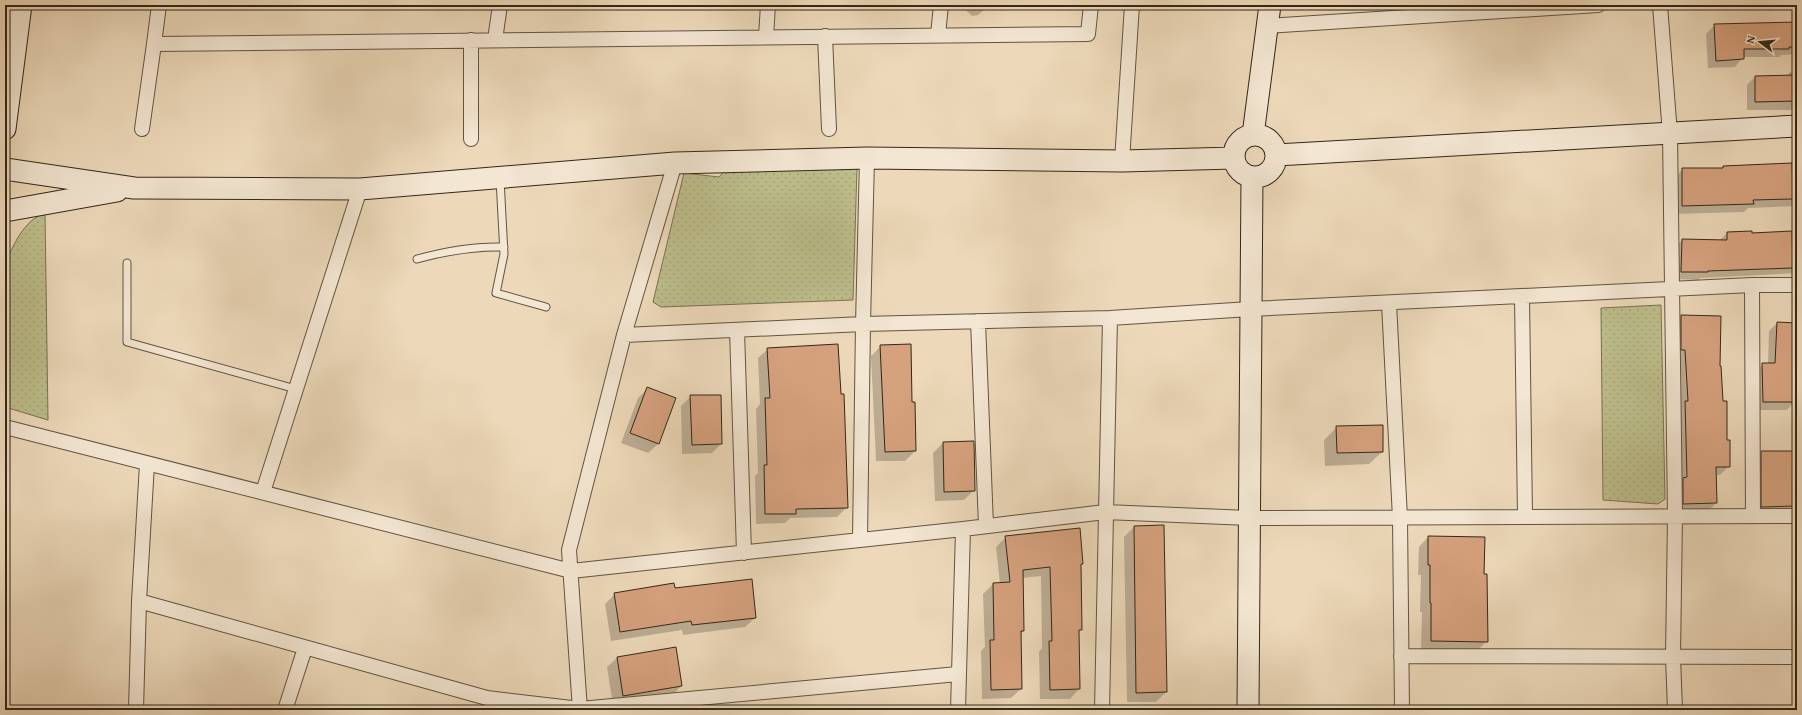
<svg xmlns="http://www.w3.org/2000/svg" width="1802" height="715" font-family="'Gentium Book Plus',serif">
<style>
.green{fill:url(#green-dots);stroke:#787252}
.shadow{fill:#0003}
.building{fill:#d6a27e;stroke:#332717}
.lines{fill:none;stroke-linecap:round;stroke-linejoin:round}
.lane-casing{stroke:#625440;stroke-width:9}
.street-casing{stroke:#625440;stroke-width:16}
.secondary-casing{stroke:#332717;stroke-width:23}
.lane{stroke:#f3e6d2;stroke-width:7}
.street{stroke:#f3e6d2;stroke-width:14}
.secondary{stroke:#f3e6d2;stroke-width:21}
</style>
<defs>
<pattern id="green-dots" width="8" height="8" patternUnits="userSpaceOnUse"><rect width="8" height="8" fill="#bdbe8c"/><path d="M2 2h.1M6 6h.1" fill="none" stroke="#a3a378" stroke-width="1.8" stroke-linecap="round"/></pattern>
</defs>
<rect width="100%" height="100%" fill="#edd9ba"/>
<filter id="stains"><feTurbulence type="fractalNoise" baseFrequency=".005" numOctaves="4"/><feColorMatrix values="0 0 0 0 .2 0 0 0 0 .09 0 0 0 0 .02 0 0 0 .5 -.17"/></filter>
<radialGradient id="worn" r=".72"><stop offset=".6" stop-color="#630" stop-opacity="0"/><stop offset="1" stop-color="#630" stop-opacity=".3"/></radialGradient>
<path class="green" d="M727 168H857L853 300 661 307 653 302 684 173 719 177Z
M45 213 48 420 5 407V265C13 245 24 220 45 213Z
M1661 305 1665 499 1658 504 1603 500 1601 308Z"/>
<path class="shadow" d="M961 5H990L978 15 972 16Z
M1797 21V54L1781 55 1779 57H1743L1735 67 1708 68 1706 34 1715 25 1795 23Z
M1790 72H1797V110H1747V85L1755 77H1786Z
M1797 164V206L1748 208 1744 212 1674 214V178L1683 169H1721L1724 167Z
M1791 232V234H1797V273L1700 278 1699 280 1674 279V248L1682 240H1720L1727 233Z
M1681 316 1719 367 1729 466 1720 475H1715L1716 503 1707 512H1675L1673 325Z
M1777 323 1797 324V358H1795V401L1787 410H1755V372L1763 364H1768L1769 331Z
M881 346 915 451 905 461H876L871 356Z
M768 349 847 507 837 517 790 518 785 523 756 524 755 476 758 473 756 409 760 404 758 358Z
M648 388 675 399 658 444 648 453 621 443 638 398Z
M691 396 721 444 712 453 682 454 681 406Z
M1337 427 1382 452 1369 464 1325 466 1324 440Z
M943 443 974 490 964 500 935 501 933 453Z
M1762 452 1797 475V514L1753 515V461Z
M1163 526 1166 692 1156 702H1127L1124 537 1134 527Z
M1006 537 1082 563 1080 566 1081 629 1078 632 1079 689 1070 699H1040L1039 652 1042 648 1041 576 1022 578 1023 631 1020 635 1021 689 1011 698 982 699 981 651 985 647 983 594 993 584H1000L996 547Z
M1428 537 1483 575 1487 641 1477 651 1421 650 1422 612H1420L1421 575H1418L1419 547Z
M674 589 755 618 745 627 683 635 682 630 611 641 605 604 615 594Z
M675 648 681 686 672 696 613 705 607 667 617 658Z"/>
<path class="building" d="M1797 22V47H1789V49H1744V59L1716 61 1714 24Z
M1797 75V101L1755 102V76Z
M1792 163 1793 199 1753 200 1754 204 1682 206V168H1723V166Z
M1752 231V233L1792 231 1793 268 1708 271V272H1681L1682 239 1727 240V232Z
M1681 315 1721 316 1720 366H1721L1723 401H1727V440H1730V467H1716L1717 503 1683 504V478L1687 477 1685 401H1688L1685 350H1681Z
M1777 322 1797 323V350H1795L1796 402H1763L1762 363H1775Z
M838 344 841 394H844L848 508 796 509V514H765L764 465H767L765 398H770L767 348Z
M911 344 912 402H915L916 451 885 452 880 345Z
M647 387 676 398 659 444 630 433Z
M690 395H721L722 444 692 445Z
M1383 425V452L1337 453 1336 426Z
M974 441 975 491 944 492 943 442Z
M1761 451H1797L1796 506 1761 507Z
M1164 525 1167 692 1136 693 1134 526Z
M1080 528 1083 564H1081L1082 630H1079L1080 689 1050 690 1049 641H1052L1050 567 1023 570 1024 631H1021L1022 689 991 690 990 640H994L993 583 1010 582 1005 536Z
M1428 536 1485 537 1484 574H1487L1488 642 1431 641V603H1430V565H1428Z
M752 579 756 618 692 625 691 621 620 632 614 593 674 583 675 588Z
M676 647 682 686 623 696 617 657Z"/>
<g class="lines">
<g class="lane-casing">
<path id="lane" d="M500 179 504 254 496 293 546 307
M417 259C446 251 474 246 504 247
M127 263V342L296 389"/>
</g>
<g class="street-casing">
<path id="street" d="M159 5 154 44 1088 34 1091 5
M1660 5 1670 134 1675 516 1673 657 1675 710
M1267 26 1598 5
M938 35 941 5
M825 36 829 129
M766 37 768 5
M471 40V139
M495 40 500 5
M142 129 154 44
M1122 161 1132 5
M1752 285 1753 516
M1522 296 1525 517
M1389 303 1400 518 1402 710
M978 321 986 526
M737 330 744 553
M624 335 863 324 1110 318 1250 309 1752 285H1797
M5 427 571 571 963 529 1105 512 1249 518 1797 516
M263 492 360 189
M860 540 863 324 867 158
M139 601 487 698 580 709 958 674
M1401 656 1797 657
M136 710 139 601 147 464
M285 710 305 648
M580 710 569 550 624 335 675 163
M958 710 963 529
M1102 710 1110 318"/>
</g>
<g class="secondary-casing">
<path id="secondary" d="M5 129 21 5
M1234 156a21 21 0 1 1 42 0a21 21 0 1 1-42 0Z
M1253 135 1270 5
M1276 155 1797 126
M5 169 134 188 360 189 675 163 867 158 1122 161 1234 158
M5 211 117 191
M1248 710 1252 177"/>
</g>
<use href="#lane" class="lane"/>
<use href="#street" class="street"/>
<use href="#secondary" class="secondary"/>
</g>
<rect width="1802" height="715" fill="none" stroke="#edd9ba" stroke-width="20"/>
<rect x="6" y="6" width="1790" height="703" fill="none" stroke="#332717" stroke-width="2"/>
<rect x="10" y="10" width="1782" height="695" fill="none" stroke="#332717"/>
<g transform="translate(1760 42) rotate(286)" stroke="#f3e6d2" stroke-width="3" paint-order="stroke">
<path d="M0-3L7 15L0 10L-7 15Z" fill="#332717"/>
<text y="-6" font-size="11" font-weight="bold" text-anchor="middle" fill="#332717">N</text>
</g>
<rect width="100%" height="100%" filter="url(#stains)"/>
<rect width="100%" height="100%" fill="url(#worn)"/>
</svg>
